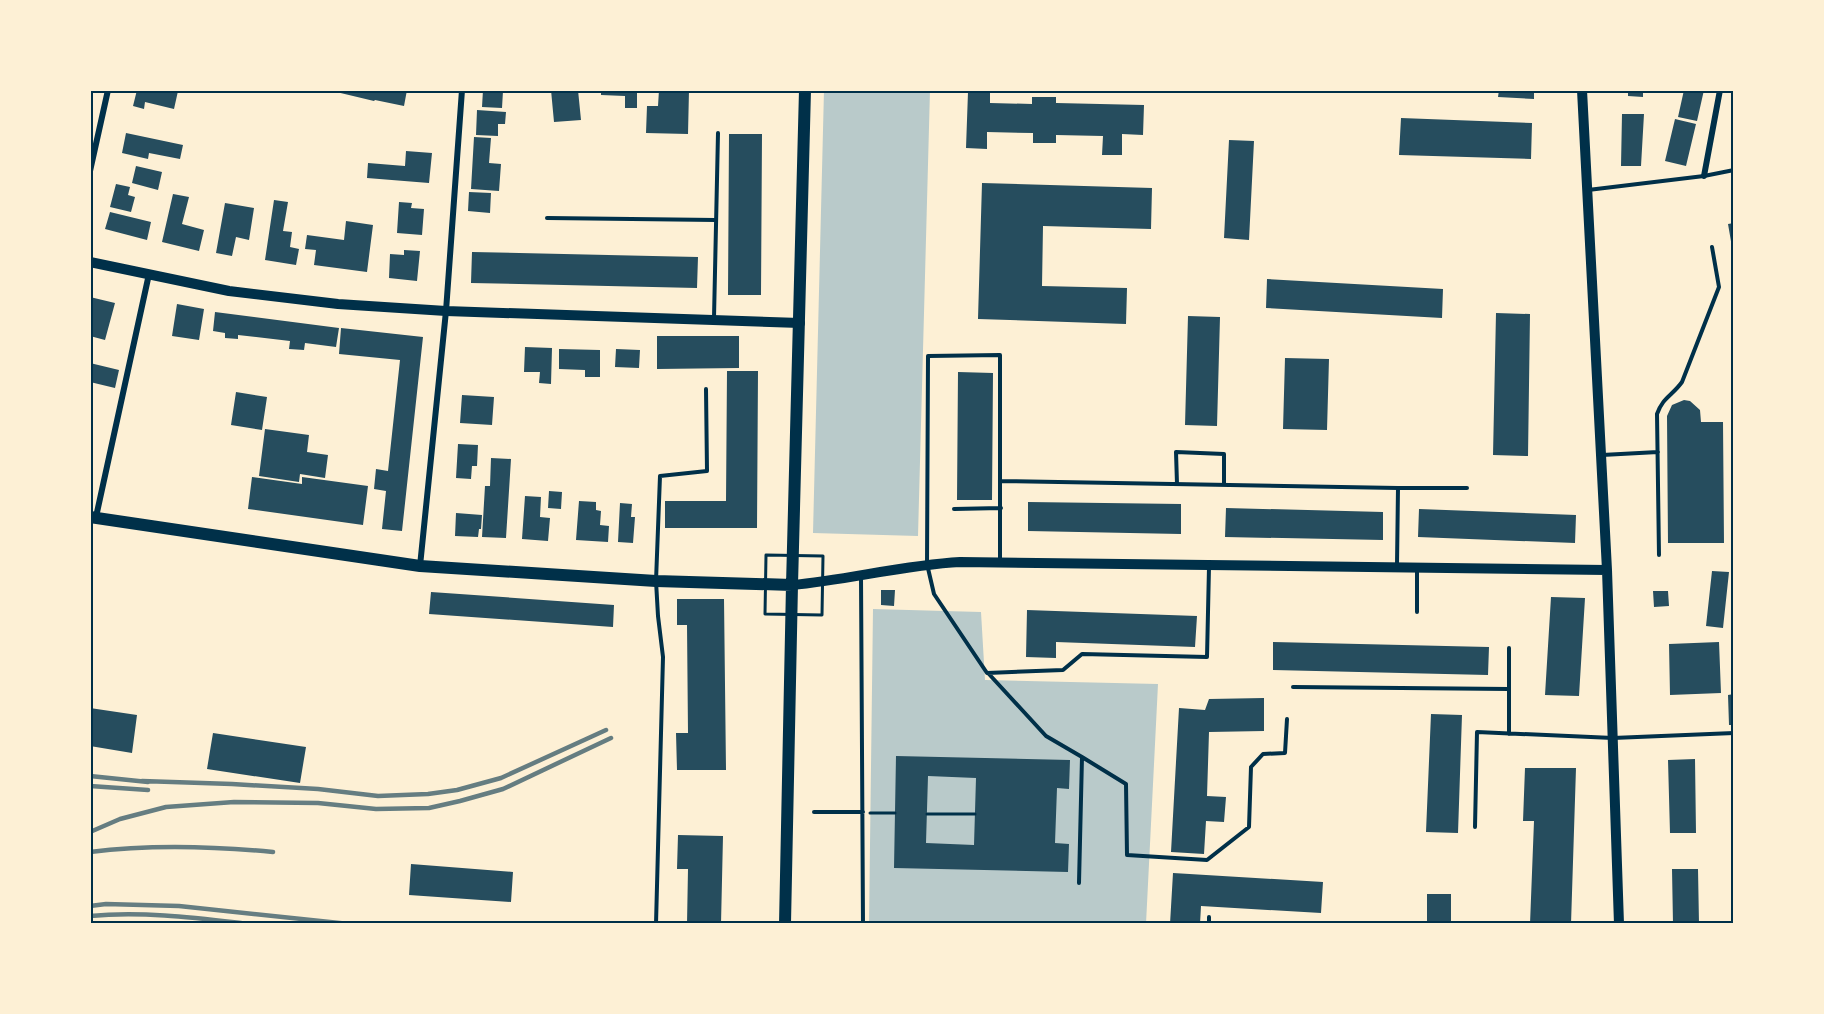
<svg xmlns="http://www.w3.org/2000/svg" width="1824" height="1014" font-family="Arial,sans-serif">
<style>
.green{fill:#b9caca}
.building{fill:#264d5e;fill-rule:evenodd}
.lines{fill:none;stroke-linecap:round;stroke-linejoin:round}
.path{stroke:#003049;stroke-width:3}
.service{stroke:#003049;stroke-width:4}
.minor{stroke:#003049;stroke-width:6}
.tertiary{stroke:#003049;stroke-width:10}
.secondary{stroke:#003049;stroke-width:12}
.rail{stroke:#657d81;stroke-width:4.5}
.neatline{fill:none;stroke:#003049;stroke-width:2}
</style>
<rect width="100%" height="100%" fill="#fdf0d5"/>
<path class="green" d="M824 90H930L918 536 813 533Z
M873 609 981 612 985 680 1158 684 1146 924H869Z"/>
<path class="building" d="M137 90 178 91 174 109 145 102 144 109 133 106Z
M328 90H407L404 106 375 100 374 101Z
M483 90 503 91 502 108 482 107Z
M551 90H578L581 120 554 122Z
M601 90H637V108H625V96L601 95Z
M659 90H689L688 134 646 133 647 106H658Z
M1499 90H1534V99L1498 97Z
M1620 90H1643V97L1628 96V92H1619Z
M1684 90H1704L1697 121 1678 117Z
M968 92 990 93V103L1032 104V97H1056V103L1144 105 1143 135 1122 134V155H1102L1103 136 1056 135V143H1033V133L987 132V149L966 148Z
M477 110 506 112 505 124H498V136L476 135Z
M1622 114H1644L1641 166H1621Z
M1401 118 1532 123 1531 159 1399 155Z
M1675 119 1696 124 1686 166 1665 161Z
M126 133 183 145 180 159 149 153 148 159 122 153Z
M729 134H762L761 295H728Z
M474 137 491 138 489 163 501 164 499 191 471 189Z
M1229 140 1254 141 1249 240 1224 238Z
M406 151 432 153 429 183 367 178 368 163 405 166Z
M136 166 162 172 158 190 132 183Z
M982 183 1152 188 1151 229 1043 226 1042 286 1127 288 1126 324 978 319Z
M116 184 130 187 128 195 135 197 131 212 110 207Z
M469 192 491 193 490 213 468 211Z
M173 194 189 197 182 224 204 230 199 251 162 242Z
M274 200 288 202 283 231 292 232 290 247 299 249 296 265 265 260Z
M399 202 412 203 411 208 424 209 422 235 397 233Z
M225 203 254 208 249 240 236 237 232 256 216 253Z
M110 212 151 222 147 240 105 229Z
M346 221 373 225 367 272 314 265 316 250 305 249 307 235 344 240Z
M1734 223V253H1733L1728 224Z
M404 250 420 251 417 281 389 278 390 254 404 255Z
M472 252 698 257 697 288 471 283Z
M1267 279 1443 289 1442 318 1266 308Z
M90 297 115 303 105 340 90 336Z
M177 304 204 309 199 340 172 336Z
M215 312 339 328 336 347 305 343 304 350 289 349 290 341 238 335V339L225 338V333L213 331Z
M1496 313 1530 314 1528 456 1493 455Z
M1188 316 1220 317 1217 426 1185 425Z
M341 328 423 337 402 531 382 529 386 491 374 489 376 469 388 471 400 360 339 354Z
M657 336H739V368L657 369Z
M525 347 552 348 551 384 539 383 540 372H524Z
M559 349 600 350V377H585V370L559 369Z
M616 349 640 350 639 368 615 367Z
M1285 358 1329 359 1327 430 1283 429Z
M90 363 119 370 115 388 90 382Z
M727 371H758L757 528H665V501H726Z
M958 372 993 373 992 500H957Z
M236 392 267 397 262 430 231 425Z
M462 395 494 397 492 425 460 423Z
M1684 400 1690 401 1700 410 1701 422H1723L1724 543H1668L1667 416 1672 405Z
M265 429 309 435 307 452 328 455 325 478 300 474 299 482 259 476Z
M458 444 478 445 477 466H472L471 479 456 478Z
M491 458 511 459 506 538 482 537 485 486H490Z
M252 477 302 484V477L368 486 363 525 248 509Z
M549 491 562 492 561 509 548 508Z
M525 496 541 497 540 517 550 518 548 541 522 539Z
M579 501 596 502V510L601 511 600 525 609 526 608 542 576 540Z
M1028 502 1181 504V534L1028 531Z
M620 503 632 504 631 517H635L633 543 618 542Z
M1226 508 1383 512V540L1225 537Z
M1419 509 1576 515 1575 543 1418 537Z
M456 513 482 515 481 529H479L478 537 455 536Z
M1712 571 1729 572 1723 628 1706 626Z
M881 590H895L894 606 881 605Z
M1653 591H1668L1669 606 1654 607Z
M431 592 614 605 613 627 429 614Z
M1551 597 1585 598 1579 696 1545 695Z
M677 599H724L726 770H677L676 733H688L687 625H677Z
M1027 610 1197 616 1195 647 1056 642V658L1026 657Z
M1273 642 1489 647 1488 675 1273 670Z
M1719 642 1721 693 1670 695 1669 644Z
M1734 694V725H1729L1728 695Z
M1264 698V731L1209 732 1207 796 1226 797 1224 822 1206 821 1204 854 1171 852 1179 708 1205 710 1209 699Z
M90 708 137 715 132 753 90 746Z
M1431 714 1462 715 1458 833 1426 832Z
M213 733 306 747 300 783 207 769Z
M896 756 1070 760 1069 789 1057 788 1055 843 1069 844 1068 872 894 868ZM928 776 976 778 974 845 926 843Z
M1695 759 1696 833H1670L1668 760Z
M1525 768H1576L1571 924H1530L1534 821H1523Z
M678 835 723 836 721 924H687L688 869H677Z
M411 864 513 872 511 902 409 895Z
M1672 869H1698L1699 924H1673Z
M1173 873 1323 882 1321 913 1201 906 1200 924H1170Z
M1427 894H1451V924H1427Z"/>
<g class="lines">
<path class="path" d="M766 555 823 556 822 615 765 614Z
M870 813H895
M927 814H975"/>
<path class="service" d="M1588 190 1704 176 1734 170
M547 218 716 220
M714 318 718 133
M1602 455 1658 452
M1001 481 1398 488 1397 565
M1177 484 1176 452 1224 454V485
M1398 488H1467
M954 509 1001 508
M1659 555 1657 414C1663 397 1672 396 1682 382L1719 287 1712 247
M1000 561V355L928 356 927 564 934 594 987 673 1063 670 1082 654 1207 657 1209 567
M1417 569V612
M861 576 863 924
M1509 648V734
M988 673 1046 736 1082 757 1079 883
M1293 687 1509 689
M1082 757 1126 784 1127 855 1207 860 1249 827 1251 767 1263 754 1285 753 1287 719
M814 812H863
M1475 827 1477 732 1613 738 1734 733
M656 924 663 657 658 616 656 581 660 476 707 471 706 389
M1209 924V917"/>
<path class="minor" d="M90 171 108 90
M1704 176 1720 90
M96 517 149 274
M420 566 446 311 462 90"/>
<path class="tertiary" d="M1582 90 1607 570 1619 924
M90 262 229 291 338 304 446 311 800 323
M792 585C848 580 903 565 960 562L1607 570"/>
<path class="secondary" d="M90 517 420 566 656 581 792 585
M785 924 792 585 805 90"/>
<path class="rail" d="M90 776 148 782
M142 781 232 784 318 789 378 796 428 794 457 790 501 778 606 730
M90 786 148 790
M90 832 120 819 166 807 234 802 318 803 376 809 429 808 460 801 503 789 611 738
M90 852C152 844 211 846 273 852
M90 906 106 904 179 906 349 924
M90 916C143 911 197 918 250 924"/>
</g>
<rect width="1824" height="1014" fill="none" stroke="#fdf0d5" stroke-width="183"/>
<rect x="92" y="92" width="1640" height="830" class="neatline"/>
</svg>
